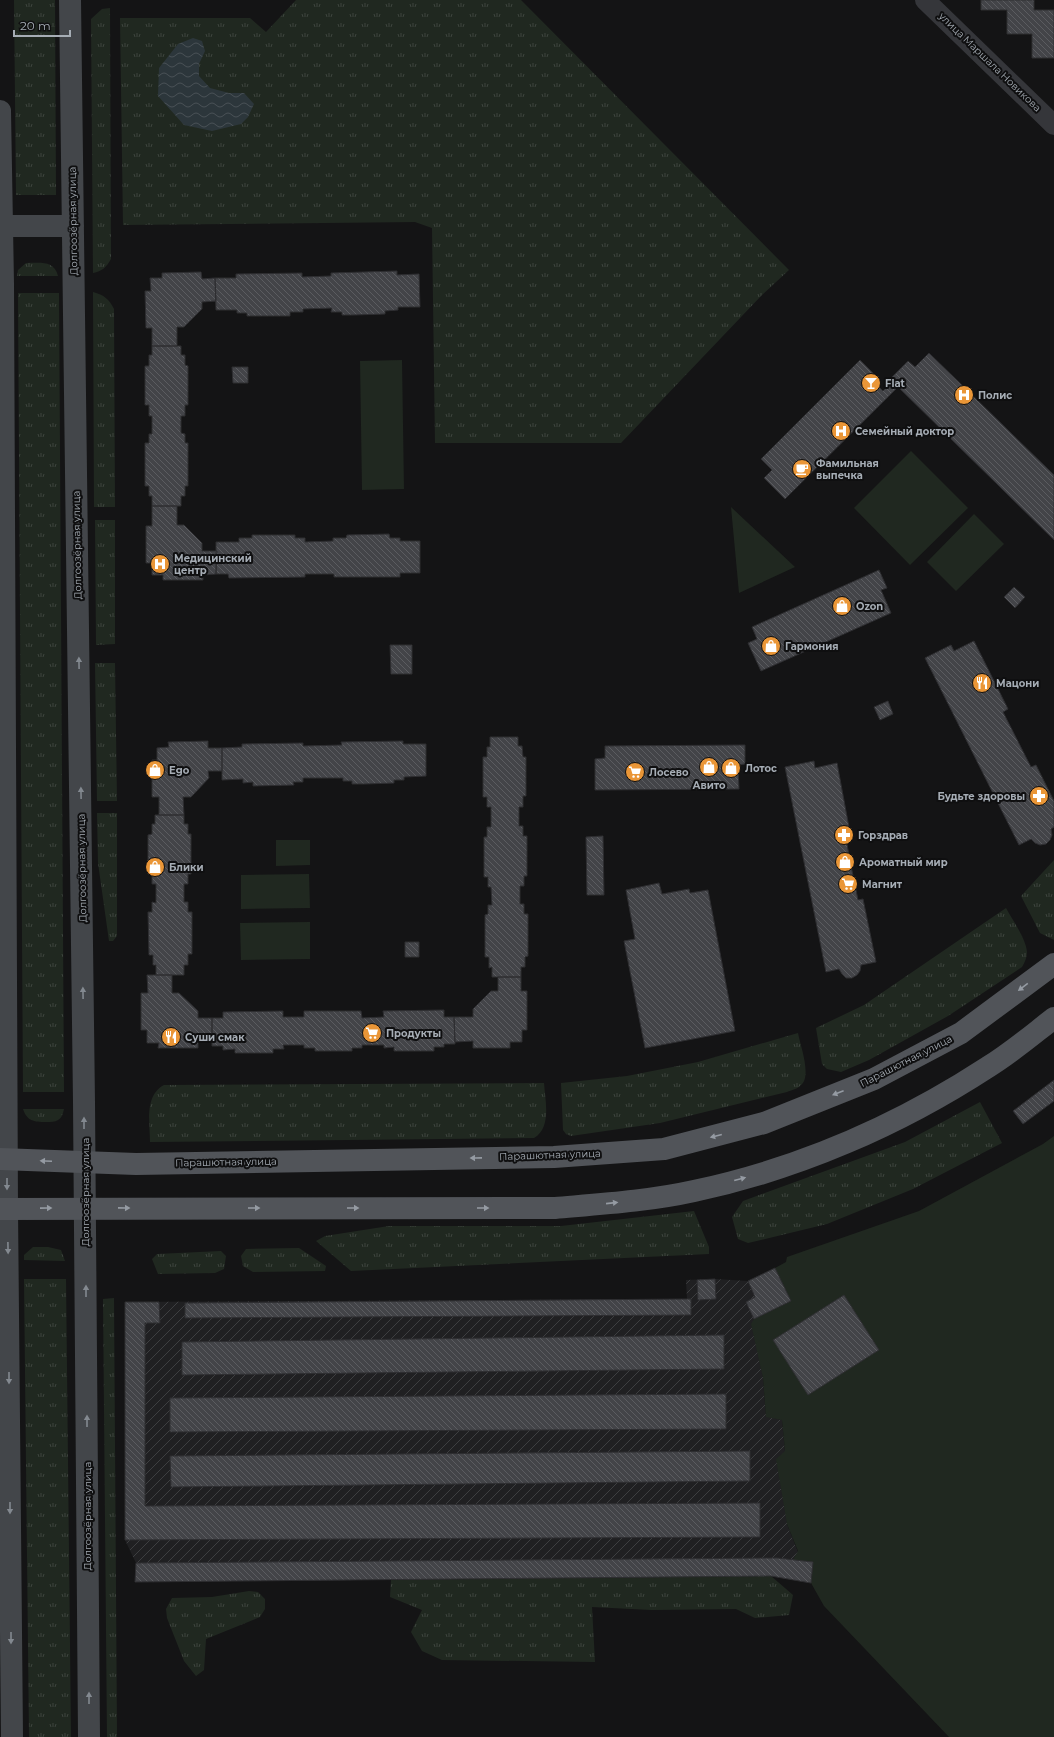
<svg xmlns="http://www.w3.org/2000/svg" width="1054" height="1737" font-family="Montserrat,sans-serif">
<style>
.industrial{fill:url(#industrial-furrows)}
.grass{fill:url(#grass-tufts)}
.green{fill:#202820}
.water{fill:url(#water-waves)}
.building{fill:url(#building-back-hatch);stroke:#2e2e31}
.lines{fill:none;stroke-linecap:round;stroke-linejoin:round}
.minor{stroke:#35363a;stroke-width:20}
.secondary{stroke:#43464a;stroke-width:22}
.primary{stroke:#515459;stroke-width:22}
.oneway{fill:#838990}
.oneway2{fill:#959ba3}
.labels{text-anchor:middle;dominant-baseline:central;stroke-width:4;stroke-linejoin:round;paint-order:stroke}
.street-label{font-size:10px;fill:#a6adb5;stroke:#0f0f10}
.poi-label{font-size:10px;font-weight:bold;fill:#a6adb5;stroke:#0f0f10;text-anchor:start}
</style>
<defs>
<pattern id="industrial-furrows" width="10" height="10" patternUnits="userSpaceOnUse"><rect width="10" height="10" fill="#202022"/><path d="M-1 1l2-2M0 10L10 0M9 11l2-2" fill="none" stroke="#3d3e40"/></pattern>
<pattern id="grass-tufts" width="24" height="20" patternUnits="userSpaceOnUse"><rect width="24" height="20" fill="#202820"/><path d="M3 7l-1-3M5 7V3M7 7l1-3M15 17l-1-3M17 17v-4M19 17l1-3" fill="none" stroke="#3d443e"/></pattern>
<pattern id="water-waves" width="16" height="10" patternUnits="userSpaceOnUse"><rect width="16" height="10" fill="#2c363b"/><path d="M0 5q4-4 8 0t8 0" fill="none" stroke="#485055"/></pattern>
<pattern id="building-back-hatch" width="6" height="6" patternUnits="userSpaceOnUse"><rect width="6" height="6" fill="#434448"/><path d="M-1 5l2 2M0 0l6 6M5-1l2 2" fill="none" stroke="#5b5c60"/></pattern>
</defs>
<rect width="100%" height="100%" fill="#141415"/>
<path class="industrial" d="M775 1268 791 1301 754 1319 763 1378 766 1416 782 1420 785 1451 787 1524 798 1552 813 1562 811 1583 771 1576 135 1582 136 1563 125 1540V1302L687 1299 686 1280 715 1279 748 1281Z"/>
<path class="grass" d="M14 0H55L56 195H16Z
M296 0H521L789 270 761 296 621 443H435L432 228 415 222 123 225 120 18H250L266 32Z
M110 8 111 259C106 268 102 271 93 273L91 19 102 9Z
M26 263C40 263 54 260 58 276H17L18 270Z
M93 292C104 295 109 299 114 309L115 507H94Z
M18 293H59L64 1092H23Z
M95 520H115V644L96 645Z
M95 663H115L117 801H97Z
M97 813H117V936L113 941H109L98 863Z
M1054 860V940L1040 933 1021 896Z
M1006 908C1012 919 1026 939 1027 952 1027 957 1025 962 1022 967L948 1016 869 1060 841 1072 827 1069 822 1064 816 1028 864 1005Z
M798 1033C800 1045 812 1076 801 1085 798 1089 791 1090 787 1092L660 1123 571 1136 566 1134 563 1130 561 1083 627 1076 698 1062Z
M544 1083C545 1100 552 1127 534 1138L150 1142C150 1123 144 1096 164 1085Z
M980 1102 1002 1143 913 1189 827 1224 748 1243 738 1239 732 1217 743 1201 905 1142Z
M23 1109H64C63 1113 62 1118 58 1120 55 1122 50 1122 46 1122 34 1122 27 1121 23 1109Z
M694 1211 709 1247V1254L351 1271 316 1241 325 1236 389 1226H561Z
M33 1247H48L61 1250 65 1261 24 1260V1255Z
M299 1248 326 1266 325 1271 253 1272 243 1266 241 1256 246 1249Z
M221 1251 226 1256 224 1269 215 1273 158 1274 152 1259 157 1254Z
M24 1279H66L71 1737H29Z
M114 1298 117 1737H107L103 1299Z
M771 1576 793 1595 789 1615 755 1618 736 1609 652 1610 592 1607 595 1662 442 1660 422 1651 411 1632 422 1610 390 1597 391 1580Z
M249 1591 258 1592 265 1599V1609L260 1617 206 1639 204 1670 196 1676 184 1661 167 1618 166 1609 172 1598 212 1597Z"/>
<path class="green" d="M402 360 404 489 362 490 360 361Z
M911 451 968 508 910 565 854 508Z
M731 507 795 567 739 593Z
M974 514 1004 544 956 591 927 562Z
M276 840H310V865L276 866Z
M309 874 310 908 241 909V875Z
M310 922V959L241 960 240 923Z
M1054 1136V1737H949L824 1606 811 1583 813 1562 793 1560 798 1551 787 1524 776 1459 785 1451 782 1420 766 1417 763 1378 751 1324 754 1319 791 1301 775 1268 786 1262 787 1257 919 1211 1043 1144Z"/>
<path class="water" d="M193 38 202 41 205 51 199 64V76L210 88 229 93H244L254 104 248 117 241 124 212 131 184 125 158 96 159 68 178 44Z"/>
<path class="building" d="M981 0H1034V10H1054V58H1032V34H1007V10H981Z
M397 271V275L419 274 420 307H398V310L385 311V314L353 315H342V312H331L332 308 303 309V312H290V316H247V313H237V310H216L215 278H236V274L302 273V277L331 276V273Z
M201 272 202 279 215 278 216 301 202 302V309L184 327H177V346H152V328H146L145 291H151L150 278H162V273Z
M152 346H181V355H185V365L188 366V405H185V416H181V433L185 434V443H188V486H185V496H181V506H152V496H149V486H145V443H149V434H152V416H149V405H145V366H149V355H152Z
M929 353 1054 475V540L890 379 908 361 915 367Z
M860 360 876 376 872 380 883 391 892 382 898 387 785 499 764 478 772 470 761 459Z
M232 367H248V383H233Z
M152 506H177V525H184L202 543V551H217L216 574 203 575V580H163V575H152V563H146V526H152Z
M389 534 390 538H400V541H420V573H400V577H334V574H305V577L229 578 228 574H216V542H239V538H252V535H295V538H305V542L333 541V538H346L347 535Z
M879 570 887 588 881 590 891 613 761 671 748 643 757 639 752 627Z
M1014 587 1025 597 1015 608 1004 597Z
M974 641 1008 709 1003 712 1031 767 1036 765 1054 801V827L1051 829 1052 835 1050 840 1046 844 1040 845 1035 843 1031 839 1019 845 925 658 951 645 954 651Z
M390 645H412V674H391Z
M888 701 893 714 880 720 874 707Z
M490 737H518V746H522L523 757H526V796H523V807H519V826H523V836H527V876H524V886H520V904H524V914H528V956L525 957V967H521V977H492V967L489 968V957H485V915L488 914V905H492L491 887H488V877H484V837H487V827H491V807H487V797H483V757H487V747H490Z
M208 741V748H222V771H208L209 778 191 797H183L184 815H159V797H152V760H157V748L169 747 168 742Z
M403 741V744H426V776L404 777V780H394V783L365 784H352V781H343V778H303V782H293L294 785 253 786V782L243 783V779L222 780V748L242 747V744L303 743V746L342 745 341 742Z
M745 745V764L738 765 739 789 595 790V759L605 758V746Z
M814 761 815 768 837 763 851 838 846 839 851 866 858 900 863 899 876 962 861 965 860 971 857 975 852 978H846L842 974 839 969 826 972 785 767Z
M155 815H184V824H188V834H191V874H188V884H184V902H188V912H192V954H188V965H184V975H156V965H153V955H149L148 912H152V902L156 903V884H152V874H148V835L152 834V824H155Z
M603 836 604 895H587L586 837Z
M659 883 662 894 689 889 690 893 708 890 735 1031 645 1048 624 941 635 939 626 890Z
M405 942H419V957H405Z
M147 975H172V993H179L198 1011V1018H212V1041H198V1048H158L159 1043H147V1030H141V993H148Z
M498 977H521V991H527V1030H522V1042H510V1048H473V1041L455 1042 454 1017H473V1009L491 991H498Z
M444 1010V1017H454L455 1044H444V1047H434V1051H394V1047L384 1048V1045H362V1048H352V1051H315V1048H304V1045H283L284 1049H273V1053H235V1049L223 1050V1046H212V1018H223V1012L283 1011V1017H304V1011H361L362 1018 384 1017 383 1011Z
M1054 1080V1101L1023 1124 1013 1111Z
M775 1268 791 1301 754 1319 746 1302 755 1297 748 1281Z
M715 1279 716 1299 698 1300 697 1280Z
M844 1295 879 1350 808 1395 773 1340Z
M687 1299H691V1315L185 1318V1303Z
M125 1302H159L160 1323H145V1506L760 1503V1537L125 1540Z
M724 1335V1369L182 1375V1342Z
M726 1394V1429L170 1432V1398Z
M750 1451V1481L171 1487 170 1456Z
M777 1558 813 1562 811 1583 771 1576 135 1582 136 1563Z"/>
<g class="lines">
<path class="minor" d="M925 0 1054 125"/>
<path class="secondary" d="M70 0 84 1102 89 1737
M0 111 3 284 7 1209 12 1737
M2 226H73"/>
<path class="primary" d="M0 1159 136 1164 554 1157 664 1149 764 1123 874 1079 961 1033 1054 964
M0 1209 555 1208C601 1204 649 1201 694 1191 798 1169 899 1125 988 1067 1011 1053 1032 1035 1054 1018"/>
</g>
<defs><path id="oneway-solid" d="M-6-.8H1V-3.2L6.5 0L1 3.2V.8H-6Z"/></defs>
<g class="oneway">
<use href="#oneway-solid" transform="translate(79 663) rotate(-91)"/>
<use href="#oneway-solid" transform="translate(81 793) rotate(-91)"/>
<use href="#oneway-solid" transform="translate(83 993) rotate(-91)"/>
<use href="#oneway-solid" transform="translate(84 1123) rotate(-90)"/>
<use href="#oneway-solid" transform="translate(7 1184) rotate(90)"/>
<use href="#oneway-solid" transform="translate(8 1248) rotate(89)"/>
<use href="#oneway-solid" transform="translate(86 1291) rotate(-90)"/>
<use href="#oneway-solid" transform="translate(9 1378) rotate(90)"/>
<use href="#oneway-solid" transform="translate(87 1421) rotate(-90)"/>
<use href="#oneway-solid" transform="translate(10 1508) rotate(90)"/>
<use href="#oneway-solid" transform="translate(11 1638) rotate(90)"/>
<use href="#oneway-solid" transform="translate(89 1698) rotate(-90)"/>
</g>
<g class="oneway2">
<use href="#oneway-solid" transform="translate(1023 987) rotate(143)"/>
<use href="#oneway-solid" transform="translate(838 1093) rotate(159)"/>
<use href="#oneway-solid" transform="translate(716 1136) rotate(166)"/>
<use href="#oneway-solid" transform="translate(476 1158) rotate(179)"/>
<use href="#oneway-solid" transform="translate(46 1161) rotate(-178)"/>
<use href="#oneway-solid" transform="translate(740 1179) rotate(-15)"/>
<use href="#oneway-solid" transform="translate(612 1203) rotate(-6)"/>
<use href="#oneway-solid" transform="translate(46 1208) rotate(-1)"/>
<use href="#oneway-solid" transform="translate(124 1208) rotate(1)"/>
<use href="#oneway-solid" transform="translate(254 1208)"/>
<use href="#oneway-solid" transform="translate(353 1208)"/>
<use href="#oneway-solid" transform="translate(483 1208)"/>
</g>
<defs>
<g id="bar-disc" transform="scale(1)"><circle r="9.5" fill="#ea9637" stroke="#0f0f10"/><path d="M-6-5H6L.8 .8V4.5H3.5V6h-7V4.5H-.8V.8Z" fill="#fff"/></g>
<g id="hospital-disc" transform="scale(1)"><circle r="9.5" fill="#ea9637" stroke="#0f0f10"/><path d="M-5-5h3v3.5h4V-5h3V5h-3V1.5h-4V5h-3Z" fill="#fff"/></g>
<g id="cafe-disc" transform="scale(1)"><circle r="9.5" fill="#ea9637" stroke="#0f0f10"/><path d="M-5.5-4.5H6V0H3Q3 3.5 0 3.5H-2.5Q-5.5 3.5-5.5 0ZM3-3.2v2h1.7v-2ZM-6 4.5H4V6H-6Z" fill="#fff"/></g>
<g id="shop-disc" transform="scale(1)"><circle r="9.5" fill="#ea9637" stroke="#0f0f10"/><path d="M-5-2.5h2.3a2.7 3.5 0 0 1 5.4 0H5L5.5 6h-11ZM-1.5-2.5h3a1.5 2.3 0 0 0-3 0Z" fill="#fff"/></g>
<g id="restaurant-disc" transform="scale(1)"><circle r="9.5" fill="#ea9637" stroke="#0f0f10"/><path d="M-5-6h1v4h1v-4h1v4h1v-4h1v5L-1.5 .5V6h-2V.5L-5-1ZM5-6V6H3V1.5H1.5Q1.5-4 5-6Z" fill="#fff"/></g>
<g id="supermarket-disc" transform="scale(1)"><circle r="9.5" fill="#ea9637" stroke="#0f0f10"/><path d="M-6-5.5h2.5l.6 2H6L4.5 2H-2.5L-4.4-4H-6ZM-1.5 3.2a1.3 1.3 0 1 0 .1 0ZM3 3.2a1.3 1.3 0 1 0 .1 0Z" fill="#fff"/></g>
<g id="pharmacy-disc" transform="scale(1)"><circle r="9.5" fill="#ea9637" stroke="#0f0f10"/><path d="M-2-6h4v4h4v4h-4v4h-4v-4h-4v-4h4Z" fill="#fff"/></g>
</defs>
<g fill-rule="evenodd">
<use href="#bar-disc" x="871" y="383"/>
<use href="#hospital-disc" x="964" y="395"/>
<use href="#hospital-disc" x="841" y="431"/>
<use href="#cafe-disc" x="802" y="469"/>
<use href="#hospital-disc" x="160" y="564"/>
<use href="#shop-disc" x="842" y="606"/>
<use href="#shop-disc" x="771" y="646"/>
<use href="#restaurant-disc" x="982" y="683"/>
<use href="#shop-disc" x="709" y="767"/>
<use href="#shop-disc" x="731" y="768"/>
<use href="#shop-disc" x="155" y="770"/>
<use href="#supermarket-disc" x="635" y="772"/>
<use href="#pharmacy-disc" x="1039" y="796"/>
<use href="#pharmacy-disc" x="844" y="835"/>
<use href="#shop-disc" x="845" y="862"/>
<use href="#shop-disc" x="155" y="867"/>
<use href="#supermarket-disc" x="848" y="884"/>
<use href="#supermarket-disc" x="372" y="1033"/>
<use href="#restaurant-disc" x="171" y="1037"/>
</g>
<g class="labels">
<g class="street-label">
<text transform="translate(990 62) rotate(44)">улица Маршала Новикова</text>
<text transform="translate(73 221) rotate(-91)">Долгоозёрная улица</text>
<text transform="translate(77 545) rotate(-91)">Долгоозёрная улица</text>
<text transform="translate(82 868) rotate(-91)">Долгоозёрная улица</text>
<text transform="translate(906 1061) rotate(-27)">Парашютная улица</text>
<text transform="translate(550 1155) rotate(-2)">Парашютная улица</text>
<text transform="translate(226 1162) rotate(-1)">Парашютная улица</text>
<text transform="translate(85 1192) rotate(-90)">Долгоозёрная улица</text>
<text transform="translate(87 1516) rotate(-90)">Долгоозёрная улица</text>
</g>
<g class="poi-label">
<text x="885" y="383">Flat</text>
<text x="978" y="395">Полис</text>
<text x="855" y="431">Семейный доктор</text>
<text x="816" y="463">Фамильная<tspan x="816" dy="12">выпечка</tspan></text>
<text x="174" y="558">Медицинский<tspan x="174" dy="12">центр</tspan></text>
<text x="856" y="606">Ozon</text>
<text x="785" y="646">Гармония</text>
<text x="996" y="683">Мацони</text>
<text x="745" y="768">Лотос</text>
<text x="169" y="770">Ego</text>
<text x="649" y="772">Лосево</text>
<text x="709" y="785" text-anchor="middle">Авито</text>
<text x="1025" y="796" text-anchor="end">Будьте здоровы</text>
<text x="858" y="835">Горздрав</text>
<text x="859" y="862">Ароматный мир</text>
<text x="169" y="867">Блики</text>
<text x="862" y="884">Магнит</text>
<text x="386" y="1033">Продукты</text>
<text x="185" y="1037">Суши смак</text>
</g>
</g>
<path d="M14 30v6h56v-6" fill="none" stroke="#a6adb5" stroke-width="2"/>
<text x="20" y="30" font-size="12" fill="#a6adb5" stroke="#0f0f10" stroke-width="3" paint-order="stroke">20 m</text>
</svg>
